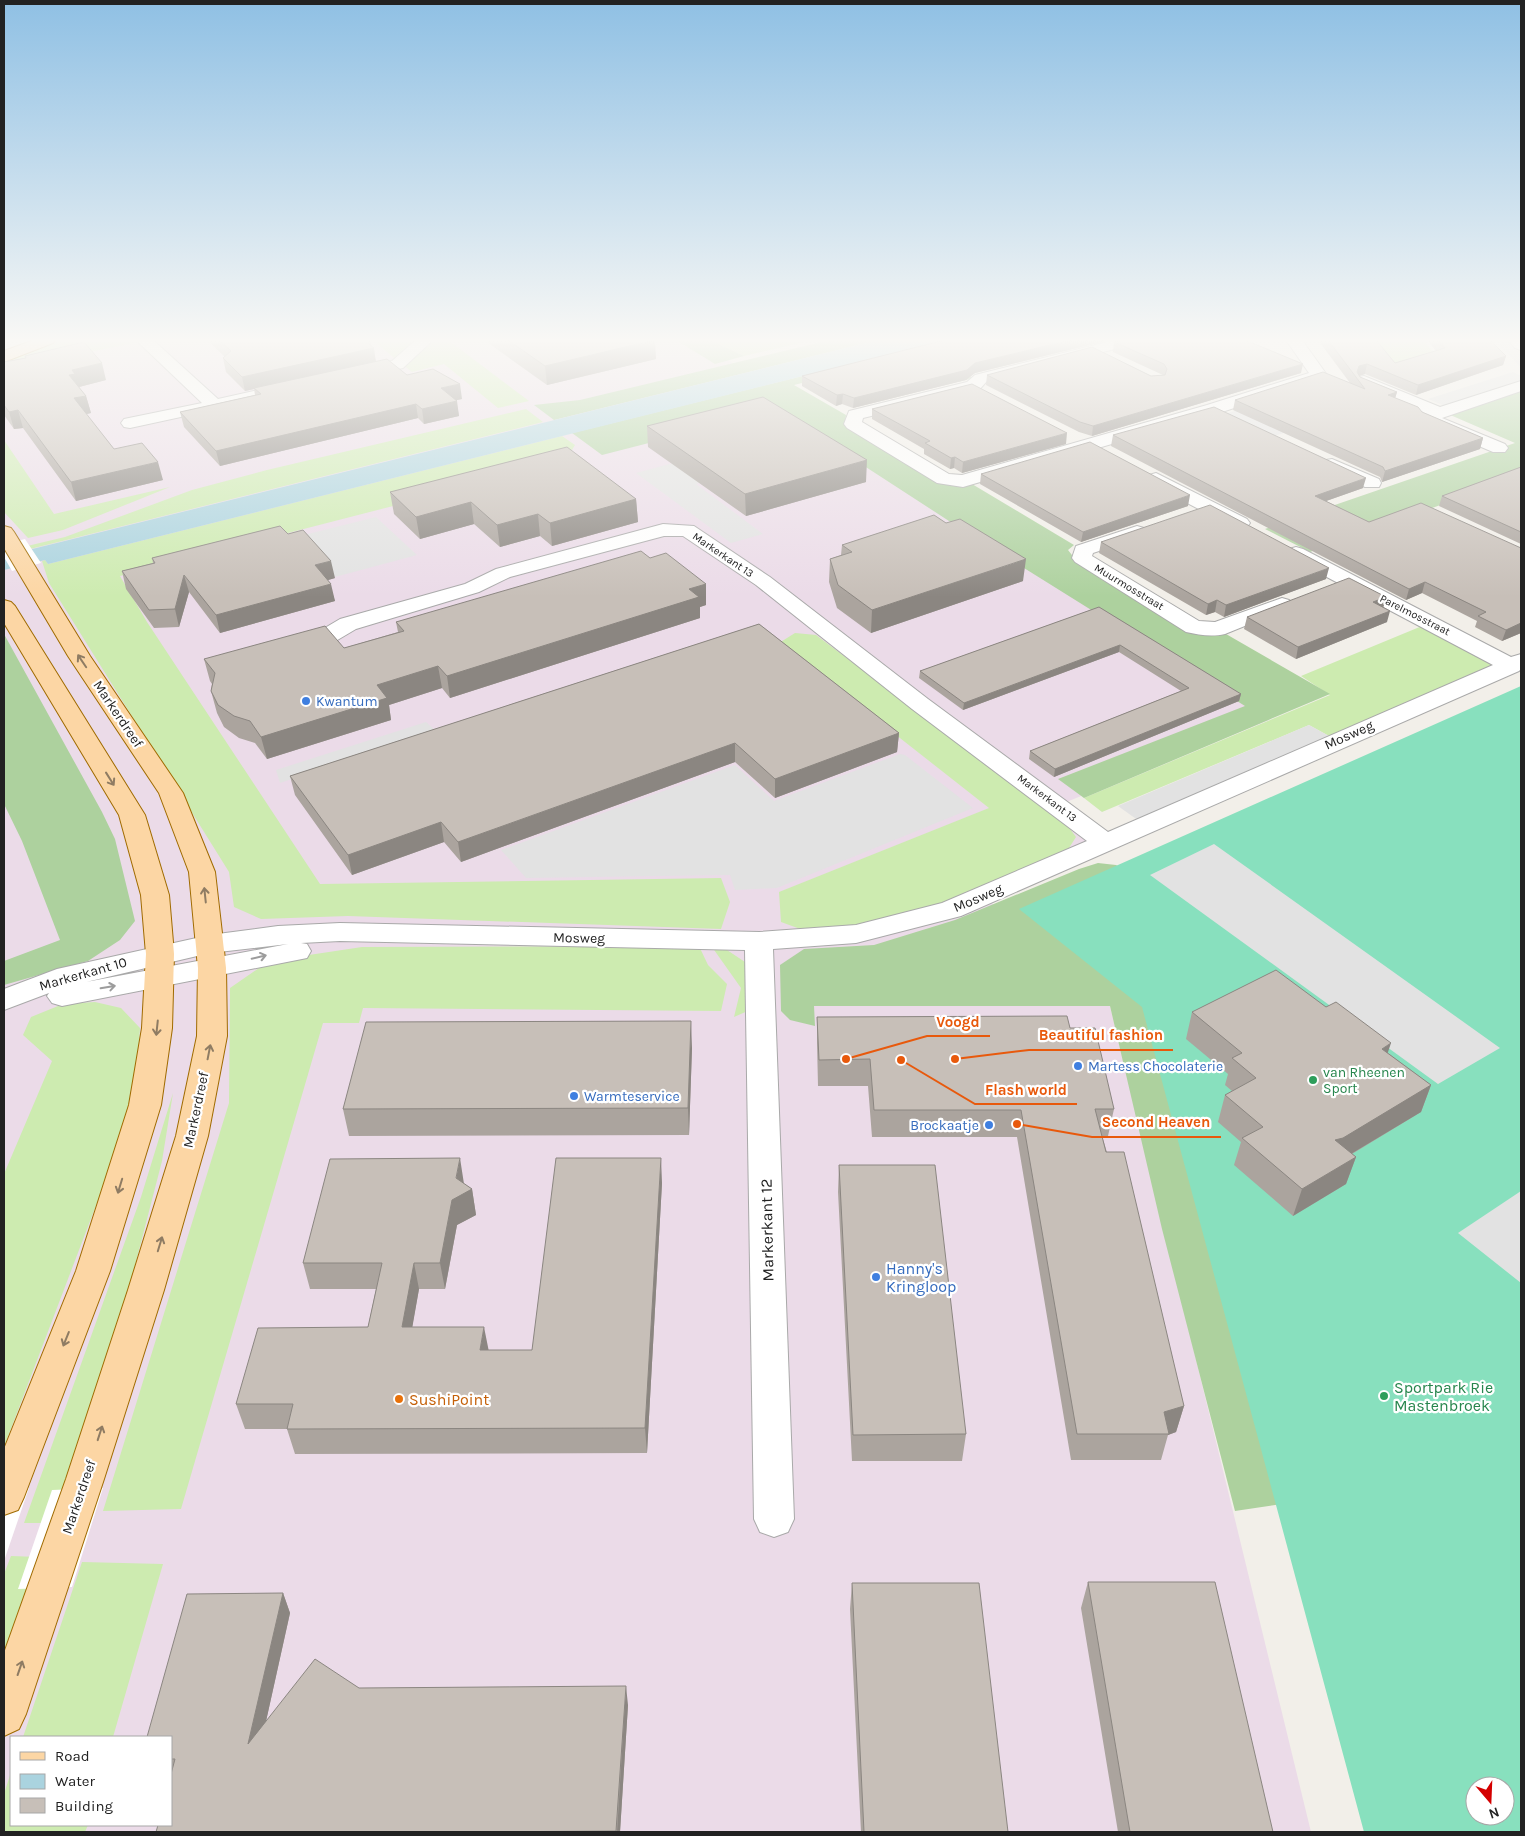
<svg xmlns="http://www.w3.org/2000/svg" width="1525" height="1836" font-family="Karla,sans-serif">
<style>
.industrial{fill:#ebdbe8;fill-rule:evenodd}
.grass{fill:#cdebb0}
.forest{fill:#add19e}
.pitch{fill:#88e0be;fill-rule:evenodd}
.parking{fill:#e2e2e2}
.water{fill:#aad3df}
.pier{fill:#fff}
.lines{fill:none;stroke-linecap:round;stroke-linejoin:round}
.minor-casing{stroke:#a9a9a9;stroke-width:2}
.major-casing{stroke:#a06b00;stroke-width:2}
.minor{fill:#fff;fill-rule:evenodd}
.major{fill:#fcd6a4;fill-rule:evenodd}
.wall{fill:#aba49e}
.shaded-wall{fill:#8b8681}
.building{fill:#c7bfb8;stroke:#8b8681}
.oneway{stroke:#8f7c63}
.oneway2{stroke:#9c9c9c}
.shop-dot{fill:#3f7fe0;stroke:#fff;stroke-width:2}
.leisure-dot{fill:#2e9e5b;stroke:#fff;stroke-width:2}
.food-dot{fill:#e8710a;stroke:#fff;stroke-width:2}
.labels{text-anchor:middle;dominant-baseline:central;stroke-width:4.5;stroke-linejoin:round;paint-order:stroke}
.far-street-label{font-size:11px;fill:#222;stroke:#fff}
.shop-label{font-size:14px;fill:#366cbe;stroke:#fff;text-anchor:start}
.street-label{font-size:14px;fill:#222;stroke:#fff}
.leisure-label{font-size:14px;fill:#27864d;stroke:#fff;text-anchor:start}
.near-street-label{font-size:16px;fill:#222;stroke:#fff}
.near-shop-label{font-size:16px;fill:#366cbe;stroke:#fff;text-anchor:start}
.near-leisure-label{font-size:16px;fill:#27864d;stroke:#fff;text-anchor:start}
.near-food-label{font-size:16px;fill:#c56008;stroke:#fff;text-anchor:start}
.leader{fill:none;stroke:#e8590c;stroke-width:2}
.callout-dot{fill:#e8590c;stroke:#fff;stroke-width:2}
.callout-label{font-size:15px;text-anchor:middle;font-weight:bold;fill:#e8590c;stroke:#fff;stroke-width:4.5;stroke-linejoin:round;paint-order:stroke}
</style>
<rect width="100%" height="100%" fill="#f2efe9"/>
<path class="industrial" d="M62 340H698L1269 720 1054 807 1107 843 971 885 1110 1006 1311 1832H4V363ZM11 1737H171V1825H11Z"/>
<path class="grass" d="M56 340H129L139 342 50 360 4 378V361Z
M372 340H448L529 401 498 408 444 364 412 372Z
M710 340H813L744 356Z
M1370 340H1423L1437 356 1393 369Z
M526 409 543 422 30 549 23 547 65 537 192 490 267 470Z
M562 436 575 445 569 455 557 464 120 576 147 622 320 884 721 878 730 902 721 929 348 916 261 919 234 907 229 872 49 583 42 561 45 560 48 564Z
M4 440 54 514 170 487 63 530 28 538 4 512Z
M1422 626 1496 665 1329 736 1309 725 1102 812 1084 798 1330 695 1301 676Z
M795 633 816 635 1065 822 1076 837 1069 848 940 905 860 926 803 930 781 922 779 892 989 808 779 643Z
M699 946 708 965 727 984 721 1011 363 1008 359 1023H323L181 1509 103 1511 229 1103 230 988 269 961 362 947Z
M712 947 727 950 748 964 750 1010 734 1017 741 988Z
M95 1002 121 1008 140 1028 135 1103 4 1447V1174L52 1061 23 1035 31 1017 63 1004Z
M173 1093 162 1161 114 1347 52 1523H24L141 1197Z
M11 1556 39 1557 4 1657V1574Z
M82 1562 163 1564 113 1737H23Z
M11 1772V1825H88L85 1832H4V1794Z"/>
<path class="forest" d="M676 340H710L744 356 715 364Z
M830 340H878L554 420 534 405 580 400Z
M948 340 923 352 973 378 958 382 910 356 794 385 846 415 845 424 853 430 946 485 972 484 1074 545 1068 550 1079 564 1197 633 1210 636 1226 634 1330 694 1084 798 1058 779 1245 706 949 521 778 410 602 455 572 433Z
M1521 391V476L1310 552 1265 529 1515 443 1448 414Z
M4 634 102 812 115 839 135 921 120 940 88 961 4 985V961L60 940 22 841 4 804Z
M1098 863 1116 865 1145 883 1336 1496 1235 1511 1162 1229 1110 1006H814L815 1026 790 1020 781 1011 780 965 804 949 874 945 955 920 1079 869Z"/>
<path class="pitch" d="M1521 686V1832H1364L1142 1007 1019 909ZM1475 1786H1505V1816H1475Z"/>
<path class="parking" d="M1493 340H1521V366H1520Z
M1513 372 1521 376V383L1447 407 1428 399Z
M1238 410 1287 432 1255 442 1207 419Z
M696 457 722 476 696 484 763 534 731 543 636 473Z
M376 517 417 555 335 577 296 537Z
M426 722 435 730 280 783 276 770Z
M1309 725 1329 736 1139 821 1118 806Z
M900 754 905 755 973 808 777 888 735 890 730 875 526 878 501 850 735 765 774 801Z
M1214 844 1500 1048 1438 1084 1150 875Z
M1521 1191V1283L1458 1233Z"/>
<path class="water" d="M878 340H948L48 564 45 560 4 570V556Z"/>
<path class="pier" d="M25 539 41 563 12 571 4 557V544Z
M29 1488 4 1561V1489Z
M103 1488 72 1587 18 1589 52 1490Z"/>
<g class="lines">
<g class="minor-casing">
<path id="minor" d="M136 340H153L218 399 281 385 287 386 289 390 287 394 130 428 124 427 121 423 124 419 202 403Z
M416 340H433L403 368 357 378 349 373 351 370 392 361Z
M1115 340H1141L1139 343 987 381 979 390 863 418 862 422 949 474 962 475 1207 405 1309 373 1286 340H1302L1327 375 1325 378 1219 413 963 487 937 483 847 428 844 424 849 411 967 382 975 375Z
M1508 340H1521V350L1515 348Z
M1364 376 1440 407 1521 381V391L1442 418 1505 444 1508 448 1505 452H1493L1420 421 1417 417 1423 412 1358 385 1356 381 1358 377Z
M1332 459 1379 479 1381 483 1379 487H1365L1326 468 1323 464 1326 460Z
M1156 473 1247 519 1250 523 1247 527H1233L1149 483 1147 479 1149 475Z
M663 524 694 526 770 577 928 699 1108 832 1493 665 1289 557 1286 553 1289 549 1296 547 1303 549 1511 657 1521 654V669L1519 671 961 916 856 943 773 949 794 1519 788 1532 774 1537 760 1532 754 1519 745 950 340 941 301 943 307 944 311 951 307 958 297 960 62 1006 52 1003 47 996 49 993 4 1010V989L57 969 210 935 278 926 340 923 759 932 856 925 942 903 1087 841 912 709 756 585 683 536H664L510 577 479 592 356 629 329 645 297 654 289 652 286 647 289 642 313 635 340 619 465 584 496 569ZM288 944 86 982 210 953Z
M1137 526 1144 528 1147 532 1144 536 1093 553 1092 556 1199 621 1215 622 1282 598 1289 600 1293 604 1289 608 1225 634C1212 637 1199 635 1186 632L1075 562 1072 558 1076 546Z"/>
</g>
<g class="major-casing">
<path id="major" d="M34 340H55L53 343 4 362V351Z
M4 526 11 528 14 532 90 656 183 793 215 872 226 968 227 1036 208 1136 164 1290 104 1479 26 1714 19 1729 4 1736V1653L66 1479 128 1290 176 1136 197 1036 198 968 189 872 159 793 68 656 4 548Z
M4 600 11 602 15 606 145 815 169 895 174 954 172 1028 161 1105 110 1271 24 1497 18 1510 4 1515V1449L76 1271 129 1105 142 1028 146 954 141 895 119 815 4 623Z"/>
</g>
<use href="#minor" class="minor"/>
<use href="#major" class="major"/>
</g>
<path class="wall" d="M207 340H367L370 342 376 361 462 399 456 400 459 416 424 424 418 418 220 466 184 427 180 412 255 395 254 389 245 391 226 372 223 358 225 357Z
M484 340H654L656 359 547 385Z
M945 340H1109L975 373 966 380 853 408 842 404 836 406 802 386V376Z
M1318 340H1376L1395 363 1436 351 1427 340H1490L1506 356 1503 365 1416 395 1365 374 1359 376 1360 377 1397 392 1395 398 1422 412 1483 438 1480 449 1382 482 1380 477 1233 410 1235 400 1350 383Z
M1114 342 1301 373 1092 436 1079 432 986 385 987 375 1151 376 1163 375 1113 352Z
M25 356 106 380 79 387 86 396 91 413 86 414 114 449 163 480 76 501 23 428 14 429 4 415V362L25 358Z
M872 409 1066 444 962 473 954 468 950 469 924 454V449L872 419Z
M647 426 866 482 746 516 648 447Z
M1113 435 1363 488 1326 501 1369 522 1521 548V633L1502 641 1475 627 1477 621 1422 593 1406 600 1111 446Z
M1521 467V544L1439 506 1442 496Z
M981 474 1188 506 1081 542 980 484Z
M390 492 636 499 638 522 552 546 540 536 500 547 474 524 420 539 394 514Z
M946 523 1023 581 871 633 837 608 829 582 830 559 841 555 842 545Z
M1101 542 1326 579 1224 617 1215 612 1206 615 1099 553Z
M152 558 335 578 328 580 335 601 220 633 189 592 179 627 154 628 126 589 122 571 153 563Z
M650 558 706 584V605L700 607V618L450 698 442 688 389 705 391 720 267 759 255 743 239 738 224 727 217 713 211 691 212 684 210 681 204 659 344 648 398 632 396 622Z
M1099 607 1241 694 1239 701 1054 777 1029 759 1030 751 1181 691 1119 652 963 710 919 678 920 671Z
M1383 607 1387 622 1296 659 1244 629 1247 617Z
M759 624 899 733 897 752 775 798 735 762 461 862 444 842 352 875 295 795 290 776Z
M1192 1012 1388 1053 1431 1085 1421 1112 1352 1154 1356 1157 1346 1184 1293 1216 1234 1165 1241 1142 1218 1122 1225 1095 1232 1091 1225 1085 1228 1074 1186 1039Z
M817 1017 1070 1028 1114 1109 1108 1136H1102L1184 1406 1176 1432 1168 1435 1161 1460H1071L1017 1137H872L868 1086H818L817 1043Z
M692 1048 689 1135 349 1136 343 1109Z
M839 1165 966 1434 962 1461H852L838 1192Z
M662 1183 647 1453 295 1454 287 1429H245L236 1404 368 1327 376 1289H310L303 1263 464 1184 472 1189 476 1215 457 1225 445 1289H419L412 1327 488 1350H532Z
M1088 1582 1273 1832H1118L1081 1608Z
M852 1583 1008 1832H861L850 1609Z
M283 1593 290 1613 266 1721 359 1688 628 1705 620 1832H156L171 1825V1737Z"/>
<path class="shaded-wall" d="M655 340 656 359 547 385 545 366Z
M1071 340H1109L975 373 966 380 853 408 854 398 975 363Z
M370 342 371 349 374 348 376 363 254 388V389L245 391 242 377 369 344Z
M1506 356 1503 365 1416 395 1418 385Z
M102 363 106 380 79 387 69 375 72 370Z
M1303 364 1301 373 1092 436 1093 426Z
M1367 364 1365 374 1356 377 1359 366Z
M460 384 462 399 443 403 441 388Z
M1397 392 1394 402 1388 395Z
M843 394 842 404 836 406 837 395Z
M86 396 91 413 78 416 74 398Z
M457 401 459 416 424 424 422 409Z
M416 404 418 418 220 466 216 451Z
M18 410 23 428 14 429 9 412Z
M1067 433 1066 444 962 473 963 462Z
M1483 438 1480 449 1382 482 1385 471Z
M955 457 954 468 950 469 951 458Z
M867 460 866 482 746 516 745 494Z
M158 462 163 480 76 501 71 482Z
M1366 478 1363 488 1312 506 1315 496Z
M1190 495 1188 506 1081 542 1083 532Z
M636 499 638 522 552 546 550 523Z
M471 502 474 524 420 539 416 517Z
M538 514 540 536 500 547 497 525Z
M1026 559 1023 581 871 633 872 610Z
M331 561 335 578 318 583 315 565Z
M1329 568 1326 579 1224 617 1226 605Z
M184 575 189 592 179 627 175 609Z
M1425 582 1422 593 1406 600 1409 589Z
M331 584 335 601 220 633 216 615Z
M706 584V605L700 607V618L450 698 447 676 689 589Z
M1386 597 1383 609 1373 602Z
M1217 600 1215 612 1206 615 1208 604Z
M1390 611 1387 622 1296 659 1298 647Z
M1521 623V633L1502 641 1506 630Z
M1120 645 1119 652 963 710 964 703Z
M438 666 442 688 389 705 391 720 267 759 261 737 377 685Z
M1241 694 1239 701 1054 777 1055 769Z
M899 733 897 752 775 798V779Z
M735 743V762L461 862 458 842Z
M441 822 444 842 352 875 348 855Z
M691 1021 692 1048 689 1135 688 1108Z
M1391 1043 1382 1070V1049Z
M1431 1085 1421 1112 1334 1164 1335 1140Z
M1356 1157 1346 1184 1293 1216 1302 1189Z
M460 1158 464 1184 472 1189 476 1215 457 1225 445 1289 440 1263Z
M661 1158 662 1183 647 1453 645 1428Z
M414 1263 419 1289 408 1352 402 1327Z
M484 1327 489 1352 480 1350Z
M1184 1406 1176 1432 1168 1435 1164 1412Z
M283 1593 290 1613 257 1762 248 1744Z
M626 1686 628 1705 620 1832H617Z"/>
<path class="building" d="M219 340H367L370 342 369 344 374 348 242 377 223 358 231 351Z
M508 340H655L545 366Z
M945 340H1071L975 363 967 370 854 398 843 394 837 395 802 376Z
M1123 340H1245L1303 364 1093 426 1080 422 987 375 1092 347 1151 376 1165 375 1167 369 1164 364 1114 342Z
M1328 340H1376L1395 363 1445 348 1438 340H1490L1506 356 1418 385 1367 364 1359 366 1357 372 1360 377 1397 392 1388 395 1418 407 1422 412 1483 438 1385 471 1383 467 1235 400 1323 372 1365 389Z
M84 342 102 363 72 370 75 374 69 375 86 396 74 398 114 449 142 443 158 462 71 482 18 410 9 412 4 405V367H5L4 365V362L26 358 25 356Z
M387 359 407 375 433 369 460 384 441 388 457 401 422 409 416 404 216 451 180 412 261 394 254 388Z
M972 384 1067 433 963 462 955 457 951 458 925 443 930 441 872 409Z
M763 397 867 460 745 494 647 426Z
M1214 407 1366 478 1315 496 1369 522 1421 503 1521 548V623L1506 630 1478 616 1486 612 1425 582 1409 589 1113 435Z
M1090 442 1190 495 1083 532 981 474Z
M567 447 636 499 550 523 538 514 497 525 471 502 416 517 390 492Z
M1521 467V532L1442 496Z
M1210 505 1329 568 1226 605 1217 600 1208 604 1101 542Z
M934 515 946 523 960 519 1026 559 872 610 838 585 830 559 852 552 842 545Z
M280 526 288 534 303 530 331 561 315 565 331 584 216 615 184 575 175 609 149 610 122 571 155 563 152 558Z
M641 551 650 558 666 553 706 584 689 589 699 597 447 676 438 666 377 685 387 698 261 737 250 721 234 716 218 705 211 691 215 673 204 659 325 626 344 648 404 631 396 622Z
M1349 578 1386 597 1373 602 1390 611 1298 647 1247 617Z
M1099 607 1241 694 1055 769 1030 751 1189 688 1120 645 964 703 920 671Z
M759 624 899 733 775 779 735 743 458 842 441 822 348 855 290 776Z
M1276 970 1326 1007 1336 1002 1391 1043 1382 1049 1431 1085 1343 1138 1335 1140 1356 1157 1302 1189 1242 1138 1263 1127 1225 1095 1256 1078 1232 1058 1242 1053 1192 1012Z
M1067 1016 1070 1028H1095L1114 1109H1095L1106 1152H1124L1184 1406 1164 1412 1169 1434H1077L1021 1110H874L870 1059 819 1060 817 1017Z
M691 1021 688 1108 343 1109 366 1022Z
M460 1158 456 1178 472 1189 452 1200 440 1263H414L402 1327H484L480 1350H532L556 1158H661L645 1428 287 1429 293 1404H236L258 1328 368 1327 382 1263H303L330 1159Z
M839 1165H935L966 1434 853 1435Z
M1088 1582H1215L1273 1832H1130Z
M852 1583H979L1008 1832H864Z
M283 1593 248 1744 315 1659 359 1688 626 1686 616 1831 467 1832H156L158 1825H171V1774L175 1759H171V1737H147L187 1594Z"/>
<defs><path id="oneway-shaft" d="M-6 0H5M1.5-3L5.5 0L1.5 3" fill="none" stroke-width="1.6" stroke-linecap="round" stroke-linejoin="round" transform="scale(1.25)"/></defs>
<g class="oneway">
<use href="#oneway-shaft" transform="translate(82 661) rotate(-124)"/>
<use href="#oneway-shaft" transform="translate(110 779) rotate(58)"/>
<use href="#oneway-shaft" transform="translate(205 895) rotate(-96)"/>
<use href="#oneway-shaft" transform="translate(157 1028) rotate(96)"/>
<use href="#oneway-shaft" transform="translate(209 1052) rotate(-79)"/>
<use href="#oneway-shaft" transform="translate(120 1186) rotate(107)"/>
<use href="#oneway-shaft" transform="translate(160 1244) rotate(-73)"/>
<use href="#oneway-shaft" transform="translate(66 1339) rotate(112)"/>
<use href="#oneway-shaft" transform="translate(100 1433) rotate(-72)"/>
<use href="#oneway-shaft" transform="translate(20 1668) rotate(-71)"/>
</g>
<g class="oneway2">
<use href="#oneway-shaft" transform="translate(259 957) rotate(-13)"/>
<use href="#oneway-shaft" transform="translate(108 987) rotate(-9)"/>
</g>
<linearGradient id="sky" x2="0" y2="1"><stop stop-color="#8fc0e4"/><stop offset="0.57" stop-color="#f9f8f5"/><stop offset="1" stop-color="#f9f8f5" stop-opacity="0"/></linearGradient>
<rect width="1525" height="597" fill="url(#sky)"/>
<g class="shop-dot">
<circle cx="306" cy="701" r="5"/>
<circle cx="1078" cy="1066" r="5"/>
<circle cx="574" cy="1096" r="5"/>
<circle cx="989" cy="1125" r="5"/>
<circle cx="876" cy="1277" r="5"/>
</g>
<g class="leisure-dot">
<circle cx="1313" cy="1080" r="5"/>
<circle cx="1384" cy="1396" r="5"/>
</g>
<circle class="food-dot" cx="399" cy="1399" r="5"/>
<g class="labels">
<g class="far-street-label">
<text transform="translate(723 555) rotate(34)">Markerkant 13</text>
<text transform="translate(1129 587) rotate(31)">Muurmosstraat</text>
<text transform="translate(1415 615) rotate(27)">Parelmosstraat</text>
<text transform="translate(1047 798) rotate(37)">Markerkant 13</text>
</g>
<g class="shop-label">
<text x="316" y="701">Kwantum</text>
<text x="1088" y="1066">Martess Chocolaterie</text>
<text x="584" y="1096">Warmteservice</text>
<text x="979" y="1125" text-anchor="end">Brockaatje</text>
</g>
<g class="street-label">
<text transform="translate(118 714) rotate(56)">Markerdreef</text>
<text transform="translate(1349 735) rotate(-24)">Mosweg</text>
<text transform="translate(978 898) rotate(-23)">Mosweg</text>
<text transform="translate(579 938) rotate(1)">Mosweg</text>
<text transform="translate(83 974) rotate(-16)">Markerkant 10</text>
<text transform="translate(196 1110) rotate(-78)">Markerdreef</text>
<text transform="translate(79 1497) rotate(-71)">Markerdreef</text>
</g>
<g class="leisure-label">
<text x="1323" y="1072">van Rheenen<tspan x="1323" dy="16">Sport</tspan></text>
</g>
<g class="near-street-label">
<text transform="translate(767 1230) rotate(-91)">Markerkant 12</text>
</g>
<g class="near-shop-label">
<text x="886" y="1268">Hanny's<tspan x="886" dy="18">Kringloop</tspan></text>
</g>
<g class="near-leisure-label">
<text x="1394" y="1387">Sportpark Rie<tspan x="1394" dy="18">Mastenbroek</tspan></text>
</g>
<g class="near-food-label">
<text x="409" y="1399">SushiPoint</text>
</g>
</g>
<path class="leader" d="M846 1059L927 1036H990M955 1059L1029 1050H1173M901 1060L975 1104H1077M1017 1124L1092 1137H1221"/>
<g class="callout-dot">
<circle cx="846" cy="1059" r="5"/>
<circle cx="955" cy="1059" r="5"/>
<circle cx="901" cy="1060" r="5"/>
<circle cx="1017" cy="1124" r="5"/>
</g>
<g class="callout-label">
<text x="958" y="1027">Voogd</text>
<text x="1101" y="1040">Beautiful fashion</text>
<text x="1026" y="1095">Flash world</text>
<text x="1156" y="1127">Second Heaven</text>
</g>
<rect width="1525" height="1836" fill="none" stroke="#222222" stroke-width="10"/>
<rect x="10" y="1736" width="162" height="90" fill="#ffffff" stroke="#a7a7a7"/>
<rect x="20" y="1752" width="25" height="8" fill="#fcd6a4" stroke="#a7a7a7"/>
<text x="55" y="1761" font-size="15" fill="#222222">Road</text>
<rect x="20" y="1774" width="25" height="15" fill="#aad3df" stroke="#a7a7a7"/>
<text x="55" y="1786" font-size="15" fill="#222222">Water</text>
<rect x="20" y="1798" width="25" height="15" fill="#c7bfb8" stroke="#a7a7a7"/>
<text x="55" y="1811" font-size="15" fill="#222222">Building</text>
<g transform="translate(1490 1801) rotate(161)"><circle r="24" fill="#ffffff" stroke="#a7a7a7"/>
<path d="M0-4L9 19L0 12L-9 19Z" fill="#d40000"/>
<text y="-8" font-size="14" font-weight="bold" text-anchor="middle" fill="#222222">N</text>
</g>
</svg>
